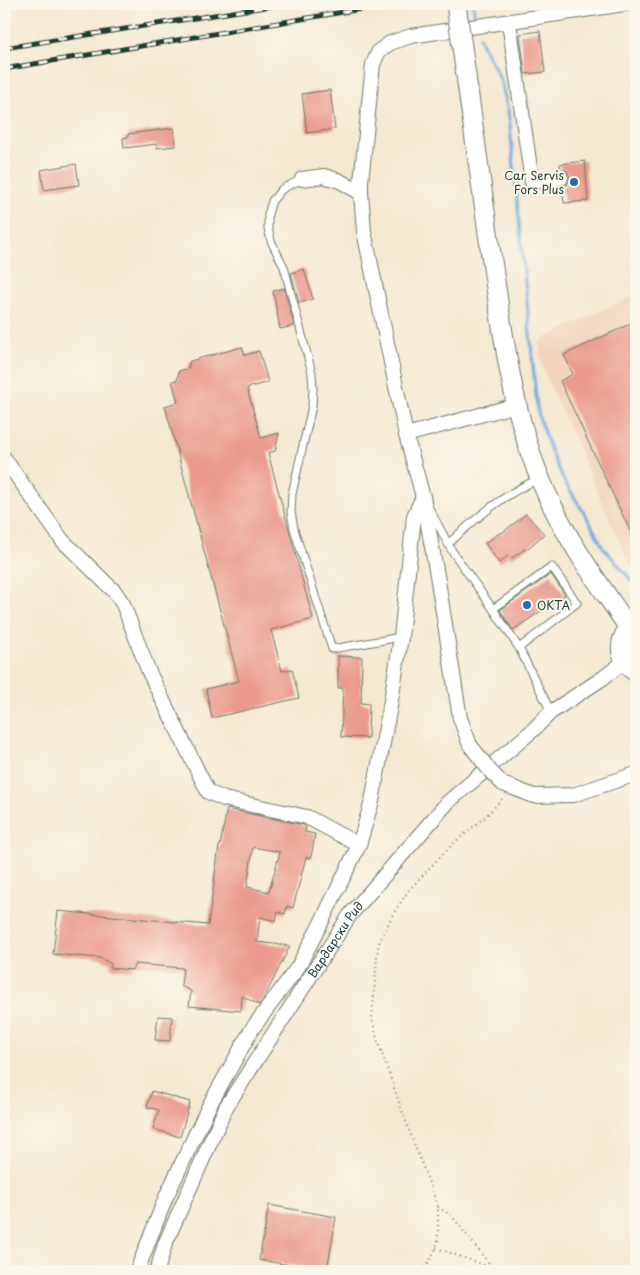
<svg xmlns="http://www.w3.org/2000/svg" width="640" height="1275" font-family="'Playpen Sans',sans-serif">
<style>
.built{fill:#f2d4be}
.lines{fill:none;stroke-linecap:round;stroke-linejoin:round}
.stream{stroke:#75aae2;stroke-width:3}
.building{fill:#ea998c;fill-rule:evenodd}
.lane-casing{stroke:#6a796b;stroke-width:9}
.street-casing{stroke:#6a796b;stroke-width:16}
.secondary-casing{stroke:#6a796b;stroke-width:21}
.path{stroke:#6a796b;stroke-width:2;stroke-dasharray:1 4;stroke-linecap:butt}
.lane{stroke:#fff;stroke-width:7}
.street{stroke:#fff;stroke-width:14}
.secondary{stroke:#fff;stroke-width:19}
.rail-casing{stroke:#1f3d34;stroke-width:5}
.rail{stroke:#fbf7ec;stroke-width:3;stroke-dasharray:9;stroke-linecap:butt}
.street-bridge-casing{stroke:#6a796b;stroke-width:16;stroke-linecap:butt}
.secondary-bridge-casing{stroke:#6a796b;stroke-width:21;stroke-linecap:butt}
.street-bridge{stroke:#fff;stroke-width:14}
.secondary-bridge{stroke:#fff;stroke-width:19}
.poi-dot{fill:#1f6fb2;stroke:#fbf7ec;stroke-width:2}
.labels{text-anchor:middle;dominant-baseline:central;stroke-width:4;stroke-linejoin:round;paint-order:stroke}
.poi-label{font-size:12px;fill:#1f3d34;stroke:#fbf7ec;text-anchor:end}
.street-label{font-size:12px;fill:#1f3d34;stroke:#fbf7ec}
</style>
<rect width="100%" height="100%" fill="#fbf7ec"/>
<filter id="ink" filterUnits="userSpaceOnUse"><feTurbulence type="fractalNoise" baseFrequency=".02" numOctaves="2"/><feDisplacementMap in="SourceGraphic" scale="10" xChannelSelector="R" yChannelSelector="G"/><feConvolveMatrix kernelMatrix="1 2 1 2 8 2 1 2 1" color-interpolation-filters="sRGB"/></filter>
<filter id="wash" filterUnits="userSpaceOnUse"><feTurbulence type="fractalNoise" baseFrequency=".0096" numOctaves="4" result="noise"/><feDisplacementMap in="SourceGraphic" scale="20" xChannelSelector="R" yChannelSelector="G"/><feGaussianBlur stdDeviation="1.12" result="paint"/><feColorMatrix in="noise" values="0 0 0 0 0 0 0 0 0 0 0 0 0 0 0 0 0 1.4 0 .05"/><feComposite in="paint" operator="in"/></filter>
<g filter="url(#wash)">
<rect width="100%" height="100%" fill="#f4e8d1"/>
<path class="built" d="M636 295V573L627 559 543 369 540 353V341L567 327Z"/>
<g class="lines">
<path class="stream" d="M473 5 475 19
M479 37C484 51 493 63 499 77 504 89 506 103 509 116L537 407 540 421 553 457 564 481 588 519 603 547 636 586"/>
</g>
<g id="blocks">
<path class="building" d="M540 31 545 72 525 74 520 34Z
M330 90 335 129 307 133 302 94Z
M174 128 176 146 157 148V144L124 148 123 138 128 137V134Z
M585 161 588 201 564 203 562 187 567 185 569 182 570 177 568 172 564 170 560 169V164Z
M76 164 79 185 44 190 41 170Z
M304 269 313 299 299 303 291 273Z
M284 288 294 326 280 329 273 291Z
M636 321V544L560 381 573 374 564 355Z
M242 347 245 355 259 351 268 382 247 388 261 438 279 433 275 451 268 453 313 619 271 630 282 671 292 669 299 698 212 718 206 689 239 681 165 406 178 402 172 381 177 380 179 371 188 368 190 361Z
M526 514 544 534 526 550 525 549 512 558 509 555 499 563 485 543 501 532 502 533Z
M551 574 565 595 513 630 500 610Z
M338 656 362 657 361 703 369 704 368 738 341 737 343 688H338Z
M227 809 304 825 306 827 305 832 315 834 311 858 306 857 293 908 287 906 285 914 278 912 276 921 260 917 257 942 290 946 264 998 259 1005 242 996 241 1011 189 1006 191 991 181 986 183 968 135 964 132 970 110 968 111 964 100 958 53 954 58 911 208 925 219 846H220ZM253 847 280 852 269 892 247 887Z
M158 1016 172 1017 170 1041 155 1040Z
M152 1091 190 1102 180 1137 153 1129 159 1110 147 1107Z
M269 1205 336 1217 327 1271 259 1260Z"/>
</g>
</g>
<g filter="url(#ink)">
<use href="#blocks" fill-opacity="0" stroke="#6a796b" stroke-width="1"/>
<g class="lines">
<g class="lane-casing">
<path id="lane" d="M302 179 282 189 272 201 268 214V228L271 241 284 267 312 373 313 389 312 406 292 494 291 512 294 529 332 649 401 637
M429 508 452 551 493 609
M448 544C475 519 505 493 539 479
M519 648 577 603 552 567 493 609 519 648 551 712"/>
</g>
<g class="street-casing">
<g id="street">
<path d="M509 22 532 182 561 178"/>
<path d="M302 179 324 176 340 181 361 193"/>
<path d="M406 435 517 405"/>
<path d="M4 458 62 540 115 592 123 604 149 672 208 792 224 799 307 817 359 845"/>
<path d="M470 745 460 718 438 581 423 497 406 435 364 231 361 193V182L373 64 379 51 390 43 411 36 624 4"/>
<path d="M503 784 534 796 573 795 636 774"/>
<path d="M137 1271 166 1197 209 1106 252 1029 298 967 319 927 359 845 372 801 391 701 401 637 414 516 423 497"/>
<path id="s1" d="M157 1271 165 1244 226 1107 350 915 448 802 532 731 551 712 603 678 625 661"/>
</g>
</g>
<g class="secondary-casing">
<path id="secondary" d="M491 254C504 339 513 427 552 505 573 549 602 588 629 628
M636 622C617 635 616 660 636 672"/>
</g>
<path class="path" d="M438 1207 451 1215 495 1271
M436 1248 493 1268
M421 1271 429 1262 436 1248 438 1240V1207L406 1122 377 1039 372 1018 378 945 393 914 409 890 436 861 455 842 485 817 503 798"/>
<use href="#lane" class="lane"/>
<use href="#street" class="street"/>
<use href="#secondary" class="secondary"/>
<g class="rail-casing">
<path id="rail" d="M4 48 278 5 316 4
M4 69 391 4"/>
</g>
<use href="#rail" class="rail"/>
<g class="street-bridge-casing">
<path id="street-bridge" d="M470 745 491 772 503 784"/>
</g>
<g class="secondary-bridge-casing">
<path id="secondary-bridge" d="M456 4 491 254"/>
</g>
<use href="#street-bridge" class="street-bridge"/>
<use href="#secondary-bridge" class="secondary-bridge"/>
</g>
</g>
<g class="poi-dot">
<circle cx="574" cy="182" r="5"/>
<circle cx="527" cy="605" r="5"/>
</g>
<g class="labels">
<g class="poi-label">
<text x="564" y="175">Car Servis<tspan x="564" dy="14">Fors Plus</tspan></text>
<text x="537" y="605" text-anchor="start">OKTA</text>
</g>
<g class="street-label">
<text stroke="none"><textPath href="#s1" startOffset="378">Вардарски Рид</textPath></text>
</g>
</g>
<rect width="640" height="1275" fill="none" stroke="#fbf7ec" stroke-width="20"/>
</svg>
